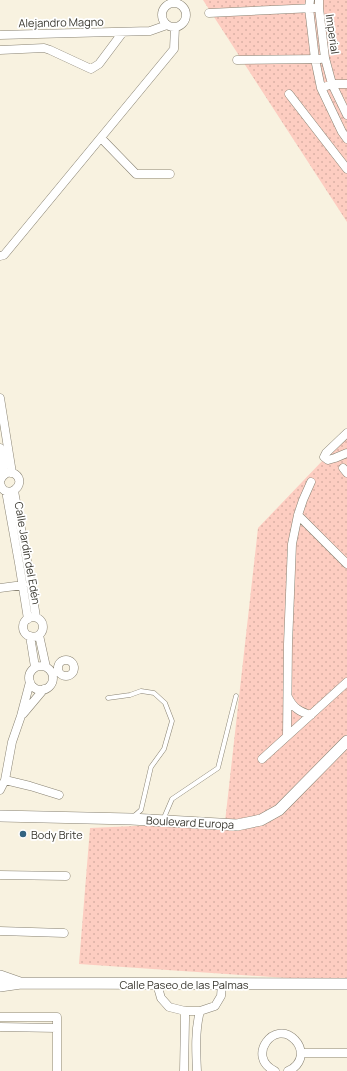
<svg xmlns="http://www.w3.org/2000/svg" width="347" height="1071" font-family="Manrope,sans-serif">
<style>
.park{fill:url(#park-dots)}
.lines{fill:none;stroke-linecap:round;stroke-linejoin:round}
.lane-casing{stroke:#898373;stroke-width:5}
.street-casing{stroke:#898373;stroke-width:9}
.secondary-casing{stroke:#898373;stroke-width:12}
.lane{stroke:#fff;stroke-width:4}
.street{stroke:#fff;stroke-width:8}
.secondary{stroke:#fff;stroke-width:11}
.poi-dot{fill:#326381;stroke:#fff;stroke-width:1.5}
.labels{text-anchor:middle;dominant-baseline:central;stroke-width:3.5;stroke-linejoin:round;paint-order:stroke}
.street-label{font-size:11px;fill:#38362e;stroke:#fff}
.poi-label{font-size:11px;fill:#38362e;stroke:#fff;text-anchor:start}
</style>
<defs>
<pattern id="park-dots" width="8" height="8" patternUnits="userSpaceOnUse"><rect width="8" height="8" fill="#fdcdc1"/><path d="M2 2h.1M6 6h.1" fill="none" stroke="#dab1a6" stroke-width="1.8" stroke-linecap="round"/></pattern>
</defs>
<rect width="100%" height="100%" fill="#f8f2e0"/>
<path class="park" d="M203 0H347V222Z
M347 435V982L79 964 90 828 225 822 258 528Z"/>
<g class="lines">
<g class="lane-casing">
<path id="lane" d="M108 698 130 695 141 691 154 693 165 703 172 721 164 749 151 767 141 810 133 817
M163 820 172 799 218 768 236 696"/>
</g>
<g class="street-casing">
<path id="street" d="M310 0 309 8 315 59 321 88 342 132 347 139
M319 0V8L325 58 332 84 347 115
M162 15a12 12 0 1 1 24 0a12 12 0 1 1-24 0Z
M209 13 314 8
M0 35 150 31 167 25
M0 50 44 48 50 50 91 69 99 64 123 32
M237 60 320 59
M321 88 332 84H347
M289 94 347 169
M101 138 136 174H170
M0 256 4 255 174 49 175 27
M0 398 12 473
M347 433 326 453 324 457 328 460 335 458 347 453
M0 448 4 474
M343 468 347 473
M0 481C2 475 8 470 15 474 29 484 5 503 0 483
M6 491 19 563 28 619
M14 491 27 561 36 617
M298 515 347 564
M0 588 23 585
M23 627a10 10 0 1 1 20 0a10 10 0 1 1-20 0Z
M39 635 46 667
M30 636 35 667
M58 668a8 8 0 1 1 16 0a8 8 0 1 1-16 0Z
M29 678a12 12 0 1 1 24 0a12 12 0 1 1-24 0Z
M288 697C293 708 300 712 311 715
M23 714 44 689
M287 736 288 644 292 544 298 515 303 500 311 482
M262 759 347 682
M5 780 30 786 59 795
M0 790 5 780 12 742 21 716 30 682
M0 875 66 876
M0 931 64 933
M157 984 161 998 169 1007 185 1011H200L215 1006 221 996 222 984
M0 1017H57V1071
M0 1027 57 1028
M301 1053H347
M184 1071 185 1020V1011
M197 1071C196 1051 195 1030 200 1011
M275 1071C245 1057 275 1018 295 1040 299 1044 301 1049 301 1055 300 1062 295 1068 288 1071"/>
</g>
<g class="secondary-casing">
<path id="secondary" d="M0 816 131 819 237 825 261 820 279 810 347 741
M0 976 20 983
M0 986 21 983 347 984"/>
</g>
<use href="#lane" class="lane"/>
<use href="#street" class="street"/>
<use href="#secondary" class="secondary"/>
</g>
<circle class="poi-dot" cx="23" cy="834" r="4"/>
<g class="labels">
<g class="street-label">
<text transform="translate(61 22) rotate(-1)">Alejandro Magno</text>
<text transform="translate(333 34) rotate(82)">Imperial</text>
<text transform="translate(28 553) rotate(80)">Calle Jardín del Edén</text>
<text transform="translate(190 822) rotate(3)">Boulevard Europa</text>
<text x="184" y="984">Calle Paseo de las Palmas</text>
</g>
<g class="poi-label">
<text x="31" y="834">Body Brite</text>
</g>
</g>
</svg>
